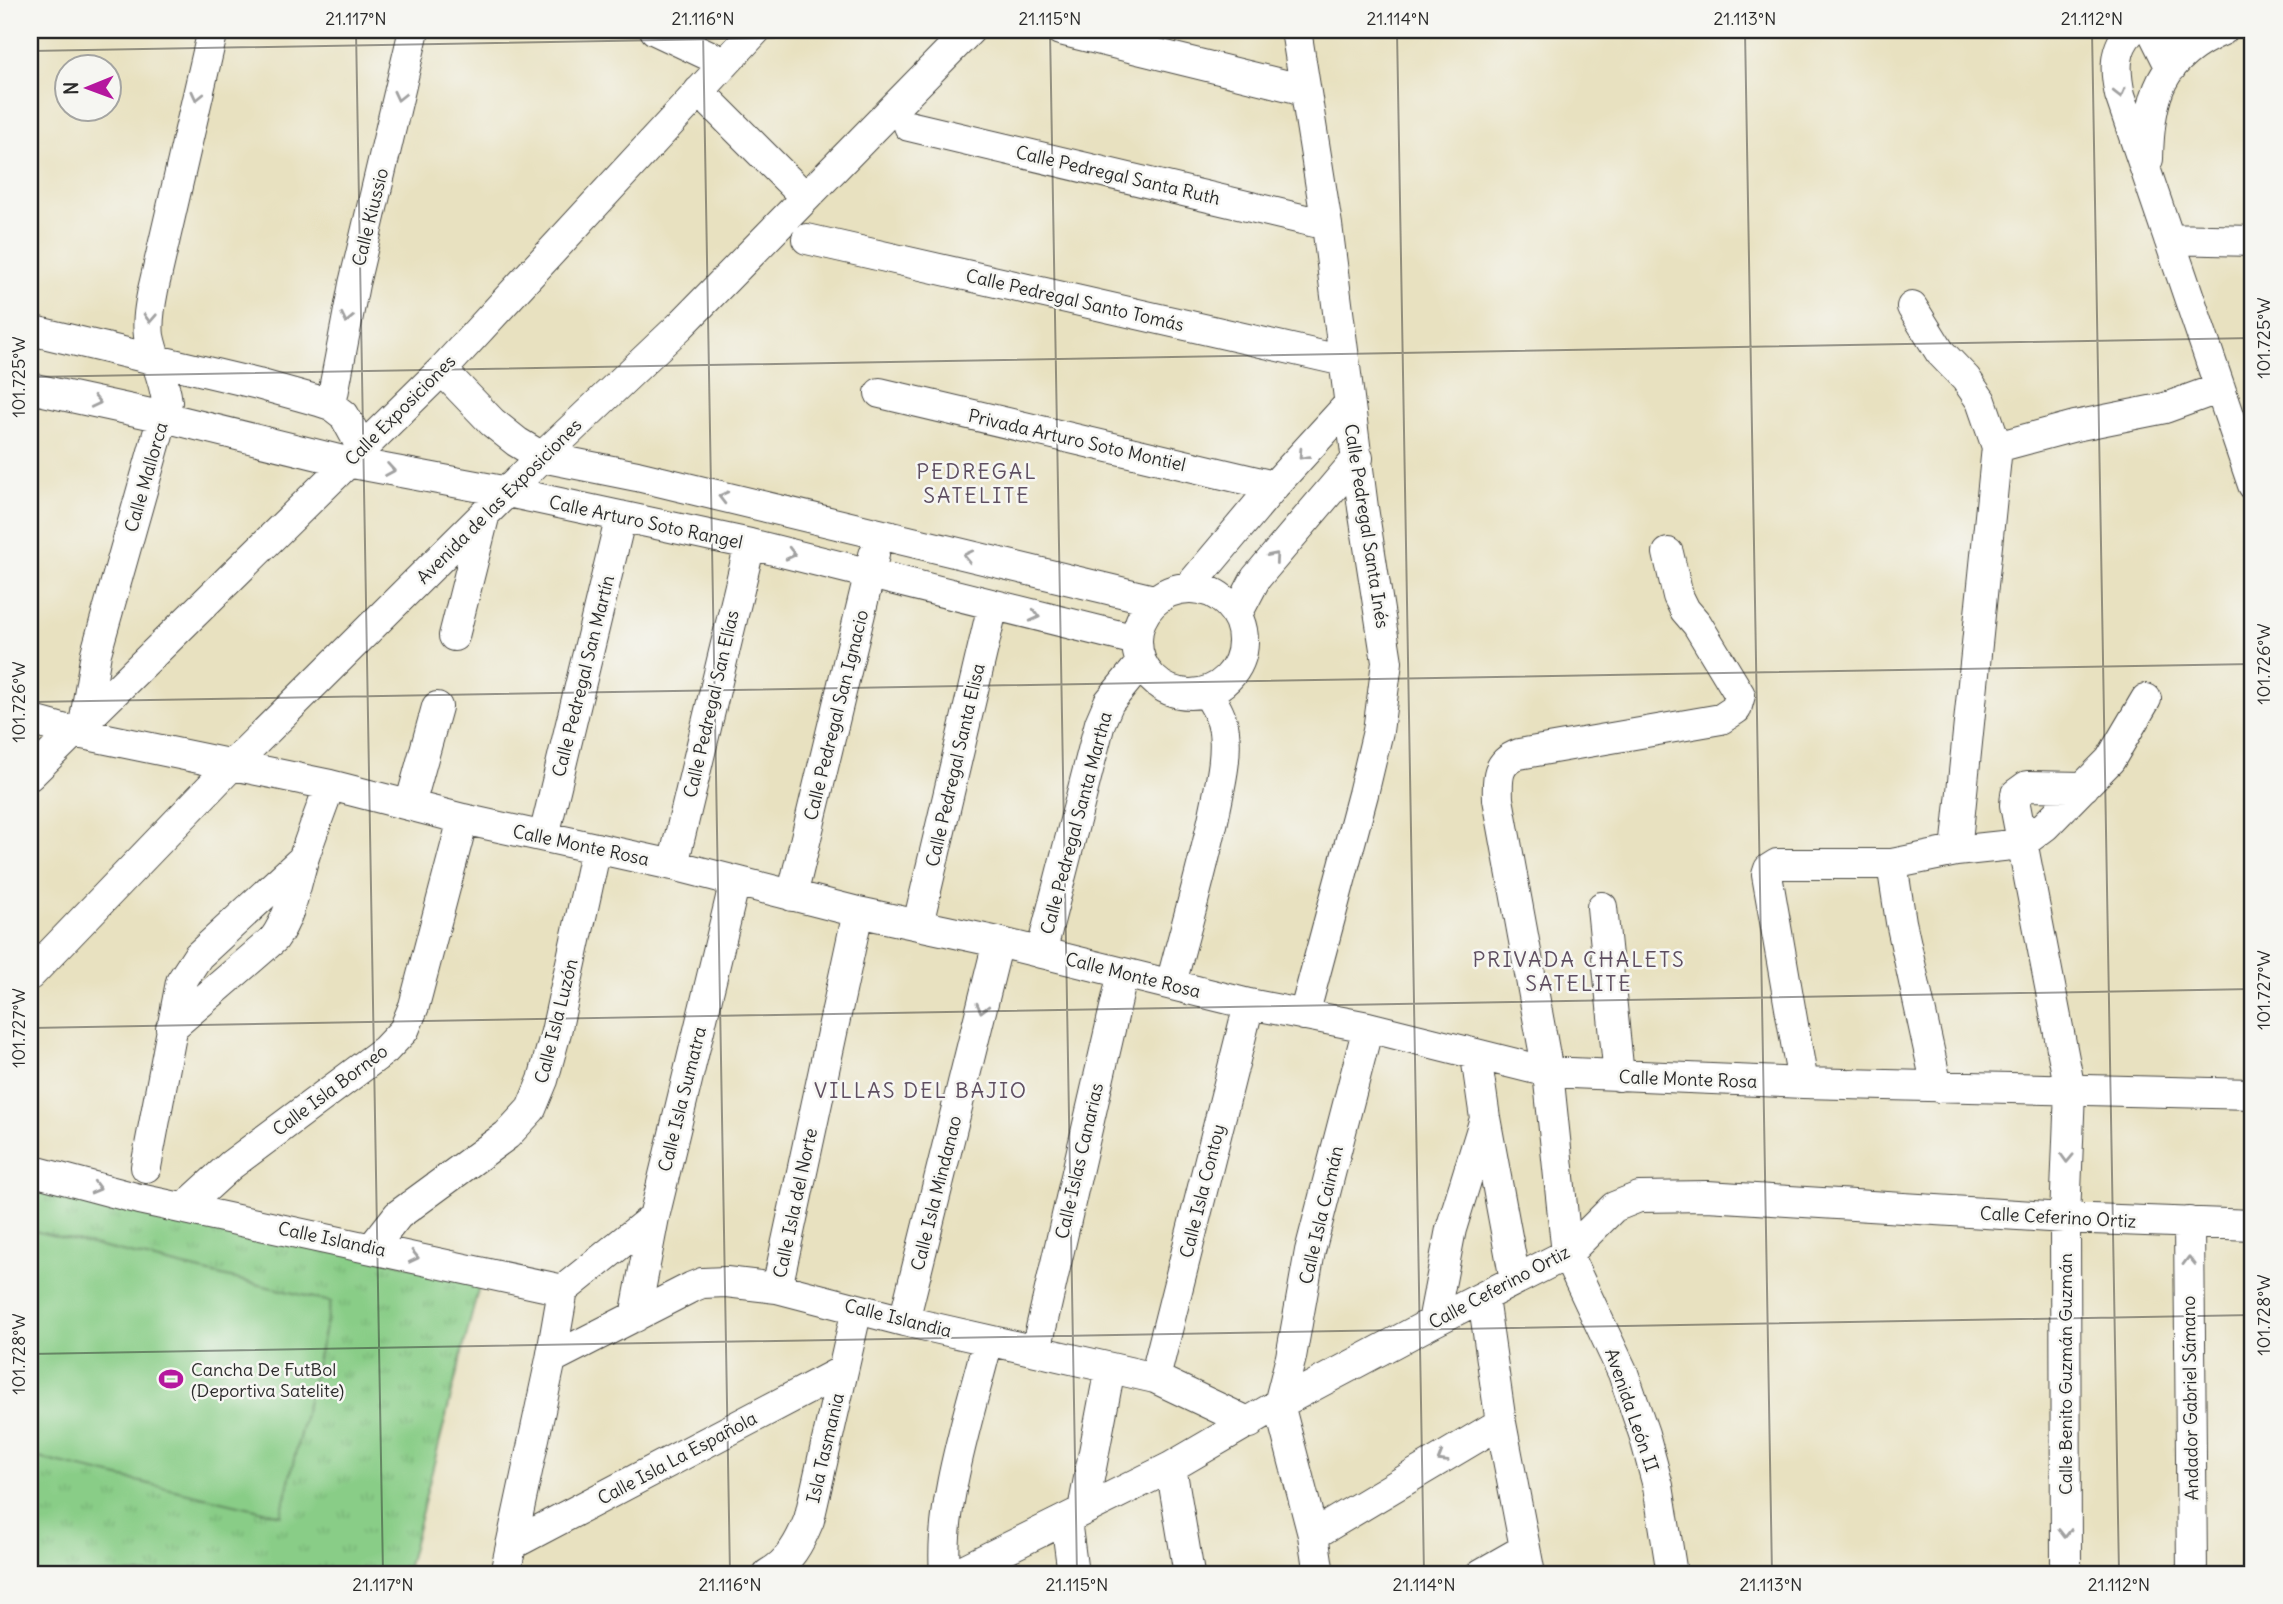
<svg xmlns="http://www.w3.org/2000/svg" width="2283" height="1604" font-family="Delius,sans-serif">
<style>
.grass{fill:url(#grass-tufts);stroke:#5a7c59;stroke-width:2}
.pitch{fill:#89cd87;stroke:#5a7c59;stroke-width:2}
.lines{fill:none;stroke-linecap:round;stroke-linejoin:round}
.minor-casing{stroke:#474641;stroke-width:32}
.minor{stroke:#fff;stroke-width:30}
.oneway{stroke:#a0a0a0}
.ticks{fill:none;stroke:#2b2b2b;stroke-width:2;stroke-opacity:0.45}
.labels{text-anchor:middle;dominant-baseline:central;stroke-width:5;stroke-linejoin:round;paint-order:stroke}
.street-label{font-size:18px;fill:#2b2b2b;stroke:#f6f6f2}
.poi-label{font-size:18px;fill:#2b2b2b;stroke:#f6f6f2;text-anchor:start}
.quarter-label{font-size:21px;letter-spacing:2px;fill:#5f4f61;stroke:#f6f6f2}
.neatline{fill:none;stroke:#2b2b2b;stroke-width:2.5}
.ticks-label{font-size:18px;text-anchor:middle;fill:#2b2b2b}
</style>
<defs>
<pattern id="grass-tufts" width="24" height="20" patternUnits="userSpaceOnUse" patternTransform="scale(1.75)"><rect width="24" height="20" fill="#89cd87"/><path d="M3 7l-1-3M5 7V3M7 7l1-3M15 17l-1-3M17 17v-4M19 17l1-3" fill="none" stroke="#76b075"/></pattern>
</defs>
<rect width="100%" height="100%" fill="#f6f6f2"/>
<filter id="ink" filterUnits="userSpaceOnUse"><feTurbulence type="fractalNoise" baseFrequency=".0143" numOctaves="2"/><feDisplacementMap in="SourceGraphic" scale="14" xChannelSelector="R" yChannelSelector="G"/><feConvolveMatrix kernelMatrix="1 2 1 2 8 2 1 2 1" color-interpolation-filters="sRGB"/></filter>
<filter id="wash" filterUnits="userSpaceOnUse"><feTurbulence type="fractalNoise" baseFrequency=".00686" numOctaves="4" result="noise"/><feDisplacementMap in="SourceGraphic" scale="28" xChannelSelector="R" yChannelSelector="G"/><feGaussianBlur stdDeviation="1.57" result="paint"/><feColorMatrix in="noise" values="0 0 0 0 0 0 0 0 0 0 0 0 0 0 0 0 0 1.4 0 .05"/><feComposite in="paint" operator="in"/></filter>
<g filter="url(#wash)">
<rect width="100%" height="100%" fill="#e8e1c0"/>
<path class="grass" d="M30 1178 480 1282 406 1574H30Z"/>
<path class="pitch" d="M30 1230 331 1302 281 1515 30 1456Z"/>
</g>
<g filter="url(#ink)">
<g class="lines">
<g class="minor-casing">
<path id="minor" d="M655 30 725 63
M1060 30 1305 90
M1296 30 1327 225 1363 508 1387 662 1378 731 1363 794 1304 1015
M2132 30C2113 48 2115 72 2120 95L2253 485
M2152 30 2171 68
M699 91 805 197
M909 126 1327 225
M2148 159C2149 96 2160 57 2223 30
M807 239 1344 361
M2169 239 2253 241
M1912 307 1940 352 1966 379 1981 401 1997 447 2075 426 2165 408 2220 388
M30 330 258 384 319 401 331 405 344 415 362 448
M442 370 492 422 517 442 542 457 637 476 1154 600
M30 388 164 417 347 462 508 492 750 544 1136 640
M880 393 1274 486
M331 405 354 284 414 30
M1668 553 1678 596 1685 610 1697 624 1740 695 1736 709 1721 719 1519 754C1497 762 1497 777 1498 799L1548 1072 1567 1254 1623 1373 1644 1434 1658 1486 1672 1574
M1190 586 1274 486 1349 404
M1137 641a53 53 0 1 1 106 0a53 53 0 1 1-106 0Z
M1237 614 1256 578 1358 458
M454 636 484 517
M85 719 96 653 167 402C164 376 153 358 149 336 147 321 150 305 153 290L213 30
M30 720 73 732 330 785 463 819 673 865 858 912 998 942 1249 1004 1368 1027 1548 1072 1803 1083 2253 1094
M30 775 442 370 756 30
M410 805 437 707
M544 836 621 516
M1956 851 1997 447
M1892 864 1901 922 1937 1087
M673 865 750 544
M792 896 874 555
M1602 907 1619 1076
M918 924 993 605
M1041 953 1100 723 1109 702 1141 663
M30 975 232 765 542 457 681 325 970 30
M1171 984C1186 925 1204 866 1216 806 1221 781 1227 756 1224 731 1222 716 1214 704 1207 692
M171 1028 274 939C292 914 295 885 304 857 312 833 321 809 330 785
M1476 1056 1485 1118 1515 1280
M1803 1083 1767 875 1769 869 1777 864H1892L1956 851 2021 844 2045 826 2110 760 2146 699
M146 1167 181 982 198 956 303 859
M30 1170 139 1199 563 1290
M184 1208 231 1165 385 1050 404 1030 414 1006 463 819
M2189 1222 2192 1574
M372 1248 398 1215 507 1135 531 1109 543 1080 556 1032 596 848
M777 1288 858 912
M563 1290 654 1217
M1483 1298 1501 1423 1530 1574
M635 1317 654 1217 735 881
M904 1321 998 942
M1433 1322 1451 1229 1484 1122
M1036 1350 1123 973
M551 1359 692 1287 702 1283 726 1282 777 1288 904 1321 1155 1378 1250 1423
M1155 1378 1249 1004
M1171 1467 1189 1574
M1083 1510 1110 1368
M1066 1520 1073 1574
M1313 1535 1501 1423
M511 1545 842 1371
M505 1574 551 1359 563 1290
M768 1574C789 1563 800 1542 809 1520L857 1309
M945 1574C939 1503 971 1410 988 1340
M955 1574 1171 1467 1279 1404 1433 1322 1567 1254 1614 1207 1639 1197 1707 1196 2065 1218 2253 1225
M1319 1574 1313 1535 1279 1404 1291 1357 1310 1251 1368 1027
M1481 1574 1525 1549
M2066 1574 2065 1218 2070 1090 2015 805 2016 794 2027 786 2084 787"/>
</g>
<use href="#minor" class="minor"/>
</g>
<defs><path id="oneway-chevron" d="M-2-3.5L2.5 0L-2 3.5" fill="none" stroke-width="1.6" stroke-linecap="round" stroke-linejoin="round" transform="scale(1.75)"/></defs>
<g class="oneway">
<use href="#oneway-chevron" transform="translate(2120 93) rotate(76)"/>
<use href="#oneway-chevron" transform="translate(197 96) rotate(103)"/>
<use href="#oneway-chevron" transform="translate(399 96) rotate(103)"/>
<use href="#oneway-chevron" transform="translate(150 318) rotate(93)"/>
<use href="#oneway-chevron" transform="translate(347 318) rotate(102)"/>
<use href="#oneway-chevron" transform="translate(96 402) rotate(13)"/>
<use href="#oneway-chevron" transform="translate(1303 455) rotate(133)"/>
<use href="#oneway-chevron" transform="translate(390 470) rotate(10)"/>
<use href="#oneway-chevron" transform="translate(723 497) rotate(-166)"/>
<use href="#oneway-chevron" transform="translate(791 554) rotate(14)"/>
<use href="#oneway-chevron" transform="translate(968 556) rotate(-167)"/>
<use href="#oneway-chevron" transform="translate(1274 557) rotate(-49)"/>
<use href="#oneway-chevron" transform="translate(1035 616) rotate(14)"/>
<use href="#oneway-chevron" transform="translate(982 1008) rotate(104)"/>
<use href="#oneway-chevron" transform="translate(2067 1158) rotate(92)"/>
<use href="#oneway-chevron" transform="translate(96 1188) rotate(15)"/>
<use href="#oneway-chevron" transform="translate(414 1257) rotate(13)"/>
<use href="#oneway-chevron" transform="translate(2189 1261) rotate(-91)"/>
<use href="#oneway-chevron" transform="translate(1442 1458) rotate(149)"/>
<use href="#oneway-chevron" transform="translate(2065 1533) rotate(90)"/>
</g>
</g>
<path class="ticks" d="M356 30 383 1574M703 30 730 1574M1050 30 1077 1574M1397 30 1424 1574M1745 30 1772 1574M2092 30 2119 1574M30 51 1245 30M30 377 2253 338M30 702 2253 664M30 1028 2253 989M30 1227 36 1574M30 1354 2253 1315"/>
<defs>
<g id="stadium-bare" transform="scale(1.89)"><path d="M0-5a6.5 5 0 1 0 0 10a6.5 5 0 1 0 0-10ZM-3.5-1.8h7v3.6h-7Z" fill="#b5179e" stroke="#f6f6f2" stroke-width="2.5" paint-order="stroke"/></g>
</defs>
<g fill-rule="evenodd">
<use href="#stadium-bare" x="171" y="1379"/>
</g>
<g class="labels">
<g class="street-label">
<text transform="translate(1118 175) rotate(13)">Calle Pedregal Santa Ruth</text>
<text transform="translate(370 217) rotate(-76)">Calle Kiussio</text>
<text transform="translate(1075 300) rotate(13)">Calle Pedregal Santo Tomás</text>
<text transform="translate(400 410) rotate(-45)">Calle Exposiciones</text>
<text transform="translate(1077 440) rotate(13)">Privada Arturo Soto Montiel</text>
<text transform="translate(146 477) rotate(-74)">Calle Mallorca</text>
<text transform="translate(499 501) rotate(-45)">Avenida de las Exposiciones</text>
<text transform="translate(646 522) rotate(12)">Calle Arturo Soto Rangel</text>
<text transform="translate(1367 526) rotate(81)">Calle Pedregal Santa Inés</text>
<text transform="translate(583 676) rotate(-76)">Calle Pedregal San Martín</text>
<text transform="translate(711 704) rotate(-77)">Calle Pedregal San Elías</text>
<text transform="translate(836 715) rotate(-76)">Calle Pedregal San Ignacio</text>
<text transform="translate(955 765) rotate(-77)">Calle Pedregal Santa Elisa</text>
<text transform="translate(1076 823) rotate(-75)">Calle Pedregal Santa Martha</text>
<text transform="translate(581 845) rotate(12)">Calle Monte Rosa</text>
<text transform="translate(1133 975) rotate(14)">Calle Monte Rosa</text>
<text transform="translate(556 1021) rotate(-76)">Calle Isla Luzón</text>
<text transform="translate(1688 1079) rotate(2)">Calle Monte Rosa</text>
<text transform="translate(330 1090) rotate(-37)">Calle Isla Borneo</text>
<text transform="translate(682 1099) rotate(-76)">Calle Isla Sumatra</text>
<text transform="translate(1079 1161) rotate(-77)">Calle Islas Canarias</text>
<text transform="translate(1202 1191) rotate(-76)">Calle Isla Contoy</text>
<text transform="translate(936 1193) rotate(-76)">Calle Isla Mindanao</text>
<text transform="translate(795 1203) rotate(-78)">Calle Isla del Norte</text>
<text transform="translate(1321 1215) rotate(-77)">Calle Isla Caimán</text>
<text transform="translate(2058 1217) rotate(3)">Calle Ceferino Ortiz</text>
<text transform="translate(332 1239) rotate(12)">Calle Islandia</text>
<text transform="translate(1499 1287) rotate(-28)">Calle Ceferino Ortiz</text>
<text transform="translate(898 1318) rotate(14)">Calle Islandia</text>
<text transform="translate(2065 1374) rotate(-90)">Calle Benito Guzmán Guzmán</text>
<text transform="translate(2190 1398) rotate(-91)">Andador Gabriel Sámano</text>
<text transform="translate(1632 1410) rotate(71)">Avenida León II</text>
<text transform="translate(825 1448) rotate(-77)">Isla Tasmania</text>
<text transform="translate(677 1458) rotate(-28)">Calle Isla La Española</text>
</g>
<g class="poi-label">
<text x="191" y="1369">Cancha De FutBol<tspan x="191" dy="21">(Deportiva Satelite)</tspan></text>
</g>
<g class="quarter-label">
<text x="977" y="471">PEDREGAL<tspan x="977" dy="24">SATELITE</tspan></text>
<text x="1579" y="959">PRIVADA CHALETS<tspan x="1579" dy="24">SATELITE</tspan></text>
<text x="921" y="1090">VILLAS DEL BAJIO</text>
</g>
</g>
<rect width="2283" height="1604" fill="none" stroke="#f6f6f2" stroke-width="77"/>
<g transform="translate(88 88) rotate(269)"><circle r="33" fill="#f6f6f2" stroke="#a5a5a2" stroke-width="2"/>
<path d="M0-5L12 26L0 18L-12 26Z" fill="#b5179e"/>
<text y="-10" font-size="19" font-weight="bold" text-anchor="middle" fill="#2b2b2b">N</text>
</g>
<rect x="38" y="38" width="2206" height="1528" class="neatline"/>
<g class="ticks-label">
<text x="356" y="25">21.117°N</text>
<text x="703" y="25">21.116°N</text>
<text x="1050" y="25">21.115°N</text>
<text x="1398" y="25">21.114°N</text>
<text x="1745" y="25">21.113°N</text>
<text x="2092" y="25">21.112°N</text>
<text transform="translate(2264 338) rotate(-90)" y="6">101.725°W</text>
<text transform="translate(19 377) rotate(-90)" y="6">101.725°W</text>
<text transform="translate(2264 664) rotate(-90)" y="6">101.726°W</text>
<text transform="translate(19 702) rotate(-90)" y="6">101.726°W</text>
<text transform="translate(2264 990) rotate(-90)" y="6">101.727°W</text>
<text transform="translate(19 1028) rotate(-90)" y="6">101.727°W</text>
<text transform="translate(2264 1315) rotate(-90)" y="6">101.728°W</text>
<text transform="translate(19 1354) rotate(-90)" y="6">101.728°W</text>
<text x="383" y="1591">21.117°N</text>
<text x="730" y="1591">21.116°N</text>
<text x="1077" y="1591">21.115°N</text>
<text x="1424" y="1591">21.114°N</text>
<text x="1771" y="1591">21.113°N</text>
<text x="2119" y="1591">21.112°N</text>
</g>
</svg>
